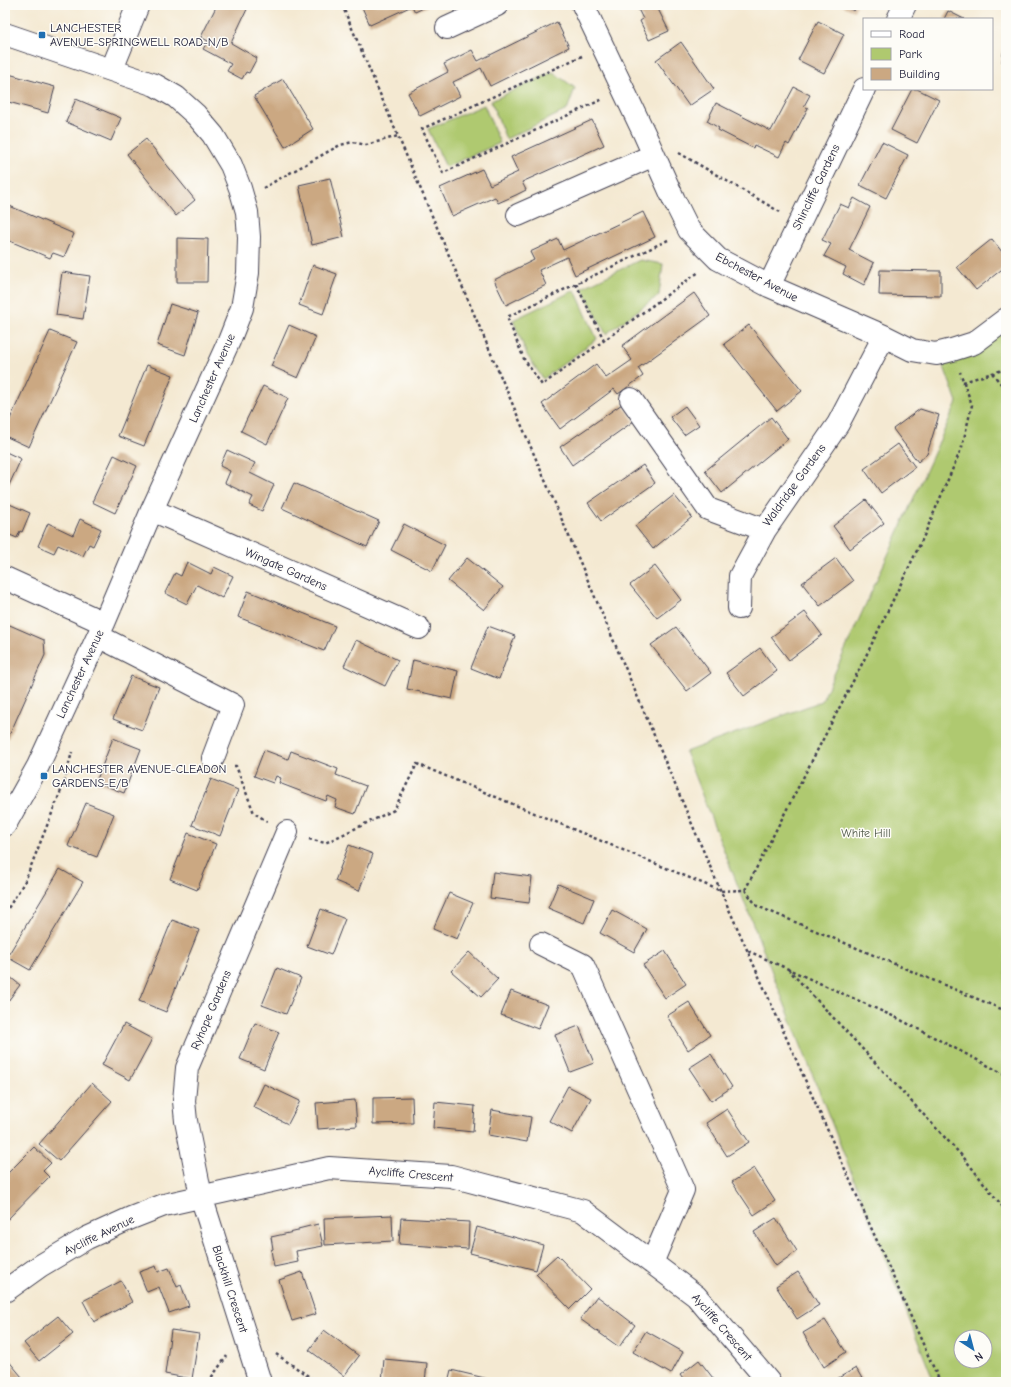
<svg xmlns="http://www.w3.org/2000/svg" width="1011" height="1387" font-family="'Comic Neue',sans-serif">
<style>
.green{fill:#afc96f;stroke:#687655;fill-rule:evenodd}
.building{fill:#cba882}
.lines{fill:none;stroke-linecap:round;stroke-linejoin:round}
.street-casing{stroke:#424052;stroke-width:24}
.path{stroke:#424052;stroke-width:2.5;stroke-dasharray:3 3;stroke-linecap:butt}
.street{stroke:#fff;stroke-width:22}
.poi-dot{fill:#1f6fb2;stroke:#fdfcf7;stroke-width:1.5}
.labels{text-anchor:middle;dominant-baseline:central;stroke-width:3;stroke-linejoin:round;paint-order:stroke}
.poi-label{font-size:12px;fill:#22223b;stroke:#fdfcf7;text-anchor:start}
.street-label{font-size:12px;fill:#22223b;stroke:#fdfcf7}
.park-label{font-size:12px;fill:#535c4d;stroke:#fdfcf7}
</style>
<rect width="100%" height="100%" fill="#fdfcf7"/>
<filter id="ink" filterUnits="userSpaceOnUse"><feTurbulence type="fractalNoise" baseFrequency=".025" numOctaves="2"/><feDisplacementMap in="SourceGraphic" scale="8" xChannelSelector="R" yChannelSelector="G"/><feConvolveMatrix kernelMatrix="1 2 1 2 8 2 1 2 1" color-interpolation-filters="sRGB"/></filter>
<filter id="wash" filterUnits="userSpaceOnUse"><feTurbulence type="fractalNoise" baseFrequency=".012" numOctaves="4" result="noise"/><feDisplacementMap in="SourceGraphic" scale="16" xChannelSelector="R" yChannelSelector="G"/><feGaussianBlur stdDeviation="0.9" result="paint"/><feColorMatrix in="noise" values="0 0 0 0 0 0 0 0 0 0 0 0 0 0 0 0 0 1.4 0 .05"/><feComposite in="paint" operator="in"/></filter>
<g filter="url(#wash)">
<rect width="100%" height="100%" fill="#f4e9d2"/>
<path class="green" d="M553 72 575 88 567 110 506 139 491 101Z
M484 105 500 143 446 167 428 129Z
M640 260 663 264 659 295 606 334 582 288Z
M575 290 597 339 543 379 527 355 513 320Z
M997 330 1006 342V1382H934L685 752 822 701 957 402 940 356ZM961 1337H985V1361H961Z"/>
<g id="blocks">
<path class="building" d="M217 5H249L231 43 257 58 249 73 246 72 242 79 227 71 231 64 203 49 208 41 201 37Z
M361 5H430L415 12 412 6 370 25Z
M636 5H656L669 31 649 40 640 21 643 19Z
M841 5H857L854 11Z
M948 11 964 19H944Z
M818 21 844 34 824 73 798 60Z
M557 22 569 47 490 86 481 68 472 73 453 82 460 96 420 116 408 93 448 72 444 64 472 50 478 61Z
M1005 39H1006V62H1002Z
M681 42 714 89 689 106 656 60Z
M5 73 55 87 48 113 5 101Z
M283 79 313 129 285 147 254 96Z
M794 87 810 95 804 106 808 108 789 145 786 143 779 157 754 145 753 148 718 130 719 128 707 121 716 103 771 131Z
M912 89H917L939 100 917 143 891 130Z
M76 99 121 118 111 141 66 122Z
M592 120 604 145 522 182 526 190 516 195 498 203 495 197 452 216 440 188 482 169 490 185 518 172 511 157Z
M146 139 195 200 176 216 127 154Z
M882 142 908 155 886 198 860 185Z
M330 178 344 237 312 245 299 185Z
M854 198 870 207 849 250 874 263 864 285 843 274 846 267 824 256 831 244 822 240 840 204 849 208Z
M5 204 74 234 64 257 53 253 50 258 5 239Z
M643 212 655 237 575 275 567 257 539 270 546 285 506 305 494 280 534 260 530 252 558 239 563 250Z
M177 238 208 239 207 282H177Z
M992 239 1006 257V266L976 290 957 267Z
M313 265 337 274 323 314 299 305Z
M880 270 941 271V296L879 295Z
M62 272 90 276 83 319 56 315Z
M694 293 710 316 638 368 643 376 618 394 614 389 560 429 542 404 596 364 606 378 632 360 622 346Z
M170 304 198 313 185 355 157 345Z
M289 325 316 337 298 378 271 366Z
M749 325 802 391 777 411 724 344Z
M50 331 77 342 29 447 5 436V430Z
M147 365 173 375 144 446 118 436Z
M263 386 288 398 267 444 241 431Z
M622 404 634 421 572 465 560 447Z
M685 406 699 425 684 435 670 417Z
M920 409 939 415 927 454 918 462 893 429Z
M771 417 788 439 722 493 705 471Z
M898 444 915 467 881 493 864 469Z
M227 450 255 463 250 473 274 485 262 511 249 505 253 497 225 483 230 471 220 466Z
M6 452 21 459 5 494V454Z
M114 455 137 466 115 513 92 502Z
M643 465 655 483 601 521 588 503Z
M294 483 379 521 367 547 282 508Z
M674 495 692 517 653 549 635 526Z
M866 500 884 523 850 549 833 526Z
M5 502 30 513 22 532 20 531 17 538 5 533Z
M80 519 101 529 93 546 89 544 83 556 58 545 54 553 38 546 48 523 73 535Z
M404 524 445 545 432 571 391 550Z
M467 558 503 587 484 610 448 581Z
M836 558 853 581 820 606 802 583Z
M187 562 211 574 214 567 233 576 222 598 197 585 187 604 165 593 175 573 181 576Z
M655 566 681 600 657 618 630 585Z
M248 591 335 626 324 651 238 617Z
M805 612 822 635 789 660 771 637Z
M5 623 44 640 45 655 5 745Z
M488 626 515 636 499 679 471 668Z
M676 627 711 673 687 691 651 645Z
M356 640 398 660 385 686 344 666Z
M760 648 777 671 744 696 726 673Z
M413 660 458 671 452 699 407 689Z
M131 676 159 687 142 730 113 719Z
M113 738 141 749 124 793 96 782Z
M264 750 288 759 291 751 338 769 336 775 366 786 355 814 335 807 337 800 328 796 326 801 279 783 281 778 276 776 273 783 254 776Z
M211 779 238 790 220 836 192 825Z
M86 803 114 814 97 857 68 846Z
M188 833 216 844 197 890 170 879Z
M349 845 373 854 359 891 335 881Z
M60 869 83 882 30 970 7 957Z
M493 872 532 877 529 903 490 898Z
M558 884 594 899 584 923 548 908Z
M449 893 473 903 457 939 433 929Z
M321 909 345 919 331 955 307 946Z
M612 910 647 929 634 952 600 933Z
M172 920 199 930 166 1012 139 1001Z
M665 951 686 984 665 998 643 965Z
M469 952 498 979 481 997 451 971Z
M277 968 301 978 286 1014 262 1005Z
M5 973 20 985 5 1005Z
M511 991 548 1005 538 1029 501 1015Z
M689 1002 710 1035 688 1050 667 1016Z
M255 1023 279 1032 264 1069 240 1059Z
M124 1024 152 1039 130 1080 102 1065Z
M579 1026 594 1063 570 1072 555 1035Z
M711 1054 732 1087 711 1101 689 1068Z
M92 1083 112 1101 59 1161 39 1144Z
M264 1084 300 1101 288 1124 253 1107Z
M568 1086 591 1098 572 1133 549 1121Z
M412 1097 413 1123 373 1124V1098Z
M355 1100 357 1126 318 1129 316 1103Z
M435 1102 475 1106 473 1132 433 1128Z
M727 1109 749 1142 727 1156 706 1123Z
M492 1110 531 1117 527 1142 488 1135Z
M34 1147 51 1163 43 1171 49 1177 5 1222V1176Z
M754 1168 775 1201 754 1215 732 1182Z
M392 1215 393 1241 325 1245 324 1218Z
M401 1218 469 1222 468 1249 399 1244Z
M776 1218 797 1251 776 1266 754 1232Z
M318 1224 323 1246 296 1251 298 1262 274 1267 271 1250 273 1249 271 1237 298 1231V1229Z
M477 1227 543 1245 536 1270 470 1253Z
M557 1255 590 1289 570 1309 536 1274Z
M156 1266 158 1272 169 1268 177 1287 181 1285 189 1306 169 1313 159 1287 147 1292 139 1272Z
M302 1272 316 1314 292 1321 279 1280Z
M798 1272 819 1305 797 1319 776 1286Z
M121 1281 132 1302 94 1322 83 1301Z
M597 1296 635 1325 619 1347 580 1319Z
M58 1316 73 1334 39 1361 24 1343Z
M825 1320 846 1352 824 1367 803 1333Z
M171 1330 199 1334 192 1379 165 1374Z
M324 1330 359 1356 344 1376 309 1350Z
M646 1331 683 1352 671 1374 633 1352Z
M7 1359 22 1377 16 1382H5V1360Z
M384 1359 427 1363 425 1382H382Z
M699 1360 716 1382H685L680 1375Z
M856 1368 864 1382H834L833 1381Z
M451 1370 493 1380 492 1382H448Z
M127 1379 142 1381V1382H127Z"/>
</g>
</g>
<g filter="url(#ink)">
<use href="#blocks" fill-opacity="0" stroke="#424052" stroke-width="1"/>
<g class="lines">
<g class="street-casing">
<path id="street" d="M583 5 644 133 674 200 689 230 718 259 769 286 884 336 912 350 936 354 952 350 974 343 1006 319
M898 19 905 5
M447 28 497 5
M5 34 155 85 176 97 196 115 213 135 231 165 240 188 247 212 249 237 248 273 242 308 229 341 152 510 104 623 38 766 5 825
M112 69 138 5
M518 215 654 155
M769 286 864 89
M631 399 708 509 765 530 838 424 884 336
M152 510 419 628
M5 578 104 623
M739 608 740 576 765 530
M98 636 233 705 213 758
M541 944 583 965 683 1190 652 1263
M5 1291 40 1266 87 1238 131 1218 164 1205 329 1168 451 1176 583 1211 696 1296 769 1382
M260 1382 201 1196 186 1121 184 1101 187 1068 287 832"/>
</g>
<path class="path" d="M342 5 715 878 940 1382
M994 5 1006 10
M582 56 422 129 443 173 603 99
M679 153 780 212
M263 188 340 145 353 142 366 145 398 136
M668 240 507 317 524 359 542 385 699 272
M576 284 604 340
M992 373 1006 390
M963 382 1006 369
M234 766H236L254 813 267 821
M309 839 325 843 394 810 417 764 721 891 745 890 863 662 923 538 962 447 972 405 960 372
M745 890 757 906 1006 1011
M5 913 25 881 64 783 72 752
M748 951 897 1018 1006 1075
M788 969 964 1158 1006 1211
M276 1354 317 1382
M208 1382 227 1356"/>
<use href="#street" class="street"/>
</g>
</g>
<g class="poi-dot">
<rect x="38" y="31" width="8" height="8" rx="2"/>
<rect x="40" y="772" width="8" height="8" rx="2"/>
</g>
<g class="labels">
<g class="poi-label">
<text x="50" y="28">LANCHESTER<tspan x="50" dy="14">AVENUE-SPRINGWELL ROAD-N/B</tspan></text>
<text x="52" y="769">LANCHESTER AVENUE-CLEADON<tspan x="52" dy="14">GARDENS-E/B</tspan></text>
</g>
<g class="street-label">
<text transform="translate(816 187) rotate(-64)">Shincliffe Gardens</text>
<text transform="translate(757 277) rotate(28)">Ebchester Avenue</text>
<text transform="translate(212 378) rotate(-66)">Lanchester Avenue</text>
<text transform="translate(794 485) rotate(-54)">Waldridge Gardens</text>
<text transform="translate(286 569) rotate(24)">Wingate Gardens</text>
<text transform="translate(80 674) rotate(-65)">Lanchester Avenue</text>
<text transform="translate(211 1010) rotate(-67)">Ryhope Gardens</text>
<text transform="translate(411 1174) rotate(5)">Aycliffe Crescent</text>
<text transform="translate(99 1235) rotate(-26)">Aycliffe Avenue</text>
<text transform="translate(230 1289) rotate(72)">Blackhill Crescent</text>
<text transform="translate(722 1327) rotate(49)">Aycliffe Crescent</text>
</g>
<g class="park-label">
<text x="866" y="833">White Hill</text>
</g>
</g>
<rect width="1011" height="1387" fill="none" stroke="#fdfcf7" stroke-width="20"/>
<rect x="863" y="18" width="130" height="72" fill="#fdfcf7" stroke="#a5a5ac"/>
<rect x="871" y="31" width="20" height="6" fill="#ffffff" stroke="#a5a5ac"/>
<text x="899" y="38" font-size="12" fill="#22223b">Road</text>
<rect x="871" y="48" width="20" height="12" fill="#afc96f" stroke="#a5a5ac"/>
<text x="899" y="58" font-size="12" fill="#22223b">Park</text>
<rect x="871" y="68" width="20" height="12" fill="#cba882" stroke="#a5a5ac"/>
<text x="899" y="78" font-size="12" fill="#22223b">Building</text>
<g transform="translate(973 1349) rotate(144)"><circle r="19" fill="#fdfcf7" stroke="#a5a5ac"/>
<path d="M0-3L7 15L0 10L-7 15Z" fill="#1f6fb2"/>
<text y="-6" font-size="11" font-weight="bold" text-anchor="middle" fill="#22223b">N</text>
</g>
</svg>
